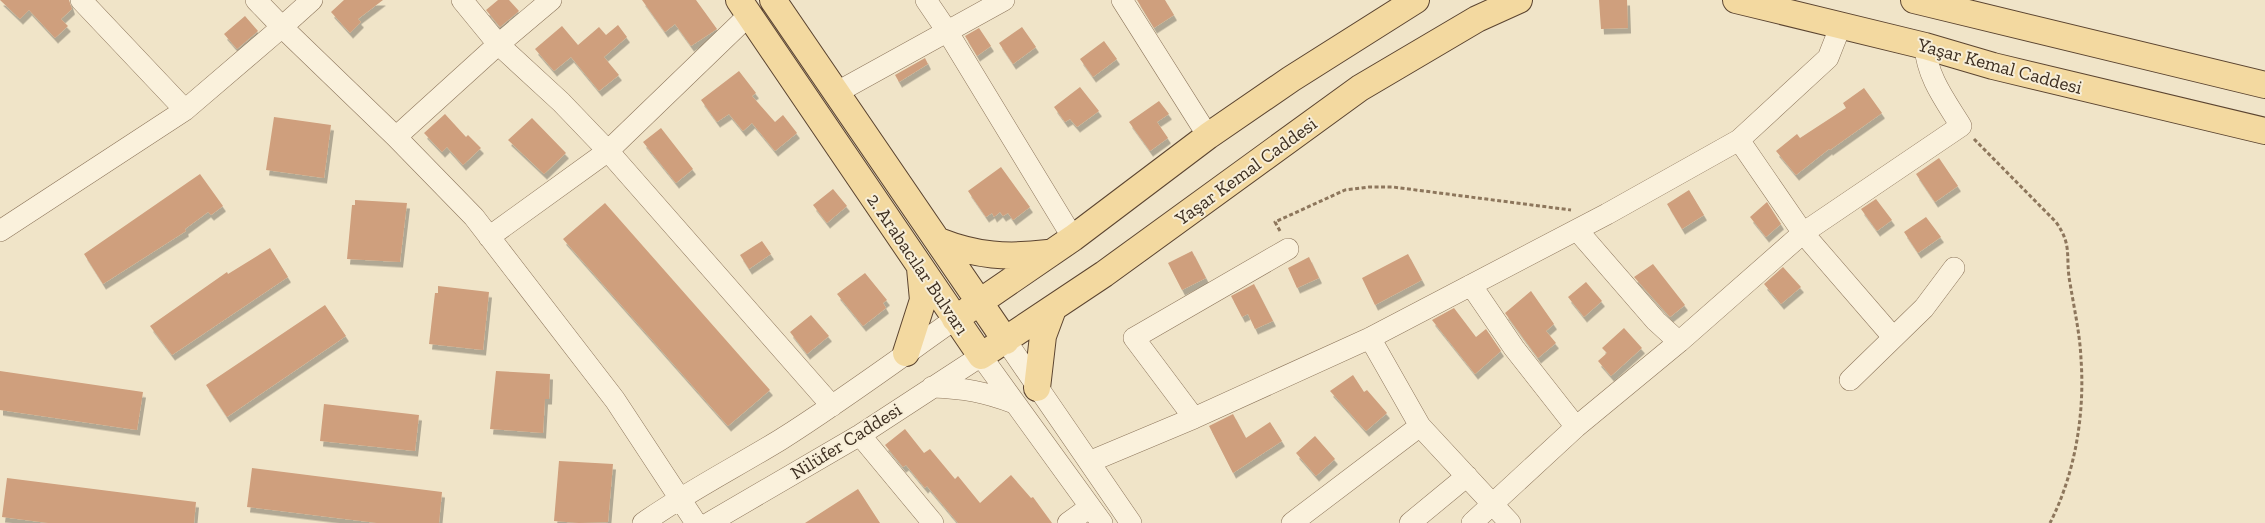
<svg xmlns="http://www.w3.org/2000/svg" width="2265" height="523" font-family="'Zilla Slab',serif">
<style>
.building{fill:#cf9f7d;filter:url(#shadow)}
.lines{fill:none;stroke-linecap:round;stroke-linejoin:round}
.minor-casing{stroke:#8d765c;stroke-width:22}
.major-casing{stroke:#5b4430;stroke-width:28}
.path{stroke:#8d765c;stroke-width:3;stroke-dasharray:4 2.5;stroke-linecap:butt}
.minor{stroke:#faf1dc;stroke-width:21}
.major{stroke:#f3d9a0;stroke-width:26}
.labels{text-anchor:middle;dominant-baseline:central;stroke-width:4;stroke-linejoin:round;paint-order:stroke}
.street-label{font-size:19px;fill:#3d2e20;stroke:#f7eed8}
</style>
<defs>
<filter id="shadow"><feDropShadow dx="3" dy="5.5" stdDeviation="0" flood-color="#0004"/></filter>
</defs>
<rect width="100%" height="100%" fill="#f0e4c8"/>
<path class="building" d="M0 0H69L72 9 61 19 68 26 55 38 29 10 20 19Z
M344 0H383L358 19 361 22 350 33 331 12Z
M498 0H509L519 11 500 27 486 10Z
M642 0H696L717 29 691 46 675 24 665 32Z
M1137 0H1165L1174 15 1154 28Z
M1599 0H1627L1628 28 1601 29Z
M245 16 258 31 237 49 224 34Z
M618 25 627 37 604 57 619 75 599 91 571 57 554 71 535 49 562 26 578 45 599 27 606 35Z
M1022 27 1036 47 1013 64 999 43Z
M979 28 991 46 977 56 965 36Z
M1104 41 1117 59 1093 77 1080 59Z
M925 58 928 64 899 82 895 75Z
M739 71 756 93 752 96 775 122 783 115 797 133 775 151 752 123 743 131 729 114 717 122 701 100Z
M1080 87 1099 111 1077 127 1070 119 1065 122 1054 107Z
M1864 88 1882 113 1830 150 1829 149 1796 175 1776 151 1797 134 1800 138 1846 108 1843 103Z
M1159 101 1169 114 1157 122 1168 138 1150 151 1129 122Z
M445 114 466 137 468 135 481 148 463 165 447 147 442 152 424 133Z
M274 117 331 125 324 178 266 170Z
M532 118 566 153 544 174 508 140Z
M661 128 693 169 676 183 643 142Z
M1939 158 1958 186 1935 202 1916 174Z
M1001 167 1030 207 1013 220 1008 213 1003 216 1000 212 994 217 992 213 986 217 968 191Z
M200 174 223 206 211 215 208 212 185 229 186 231 103 284 84 254Z
M833 189 847 206 827 223 813 205Z
M1689 190 1704 215 1682 229 1667 204Z
M1876 199 1892 220 1877 231 1861 209Z
M355 200 407 203 400 262 347 259 352 205H355Z
M1767 202 1781 224 1766 237 1750 217Z
M605 203 770 390 728 426 563 239Z
M1926 217 1941 237 1918 253 1904 232Z
M762 241 771 254 749 269 740 255Z
M270 248 288 277 172 355 150 326 227 272 228 274Z
M1192 251 1206 278 1182 290 1168 263Z
M1408 254 1422 280 1375 305 1362 278Z
M1309 257 1319 278 1297 288 1288 268Z
M1653 264 1685 305 1670 317 1634 277Z
M1783 267 1801 287 1781 304 1764 284Z
M865 273 887 300 883 303 886 308 863 326 837 294Z
M1586 282 1602 301 1584 317 1568 297Z
M1254 284 1273 321 1255 329 1248 314 1242 317 1231 296Z
M438 286 489 292 483 350 429 344 435 293H438Z
M1531 291 1554 324 1546 331 1556 343 1538 358 1505 313Z
M325 305 346 336 227 417 206 385Z
M1454 308 1476 337 1486 329 1501 351 1475 374 1432 320Z
M811 315 829 336 807 354 790 332Z
M1624 328 1642 348 1611 376 1598 361 1607 353 1602 348Z
M0 371 143 392 137 430 0 410Z
M496 371 550 374 549 399H545L543 433 490 429Z
M1353 375 1364 392 1367 390 1387 413 1366 431 1330 391Z
M324 404 419 415 415 451 320 441Z
M1233 414 1246 438 1270 422 1282 441 1233 473 1209 426Z
M905 429 924 453 930 449 955 479 958 476 980 503 1011 475 1031 498 1033 497 1052 523H958L927 486 925 488 906 465 903 467 885 445Z
M1315 436 1335 459 1316 476 1296 453Z
M559 461 613 464 608 522 579 523 554 521Z
M252 468 442 492 439 523H377L247 507Z
M7 478 196 502 194 523H48L2 517Z
M858 489 880 523H805Z"/>
<g class="lines">
<g class="minor-casing">
<path id="minor" d="M81 0 185 110
M256 0 282 27 312 0
M462 0 498 44 561 102 608 151 832 406
M926 0 947 31 1073 238
M1122 0 1208 136
M843 89 1004 0
M396 137 493 49 551 0
M1739 140 1803 233 1893 337
M1577 230 1656 321 1679 342
M0 231 185 110 282 27 396 137 474 217 615 400 696 523
M489 237 608 151 749 15
M1471 285 1514 348 1576 427
M1370 338 1420 426 1510 523
M1006 341 1131 523
M1850 380 1924 308 1954 268
M932 387C964 388 985 392 1014 403
M1194 418 1134 338 1288 249
M860 435 933 523
M1089 462 1194 418 1370 338 1607 214 1739 140 1828 58 1841 25
M643 523C687 492 734 468 780 440 840 402 897 360 955 319
M709 523 860 435 981 356 1102 523
M1068 523 1090 507
M1292 523 1420 426
M1410 523 1467 476
M1472 523 1576 427 1679 342 1803 233 1961 126C1945 100 1927 77 1925 46"/>
</g>
<g class="major-casing">
<path id="major" d="M739 0 981 356 1104 274 1360 88 1477 19 1519 0
M773 0 1006 341
M1736 0 1925 46 1993 66 2265 131
M1914 0 2265 85
M939 241C977 256 1007 258 1048 253
M955 319 1073 238 1208 136 1291 79 1416 0
M906 353 923 300 920 268
M1037 388 1043 336 1053 309"/>
</g>
<path class="path" d="M1974 139 2056 222C2073 246 2065 257 2070 283 2074 308 2080 334 2081 359 2085 414 2075 474 2050 523
M1280 231 1275 222 1345 190 1369 187H1393L1571 210"/>
<use href="#minor" class="minor"/>
<use href="#major" class="major"/>
</g>
<g class="labels">
<g class="street-label">
<text transform="translate(2000 66) rotate(15)">Yaşar Kemal Caddesi</text>
<text transform="translate(1246 171) rotate(-36)">Yaşar Kemal Caddesi</text>
<text transform="translate(918 264) rotate(56)">2. Arabacılar Bulvarı</text>
<text transform="translate(846 441) rotate(-32)">Nilüfer Caddesi</text>
</g>
</g>
</svg>
